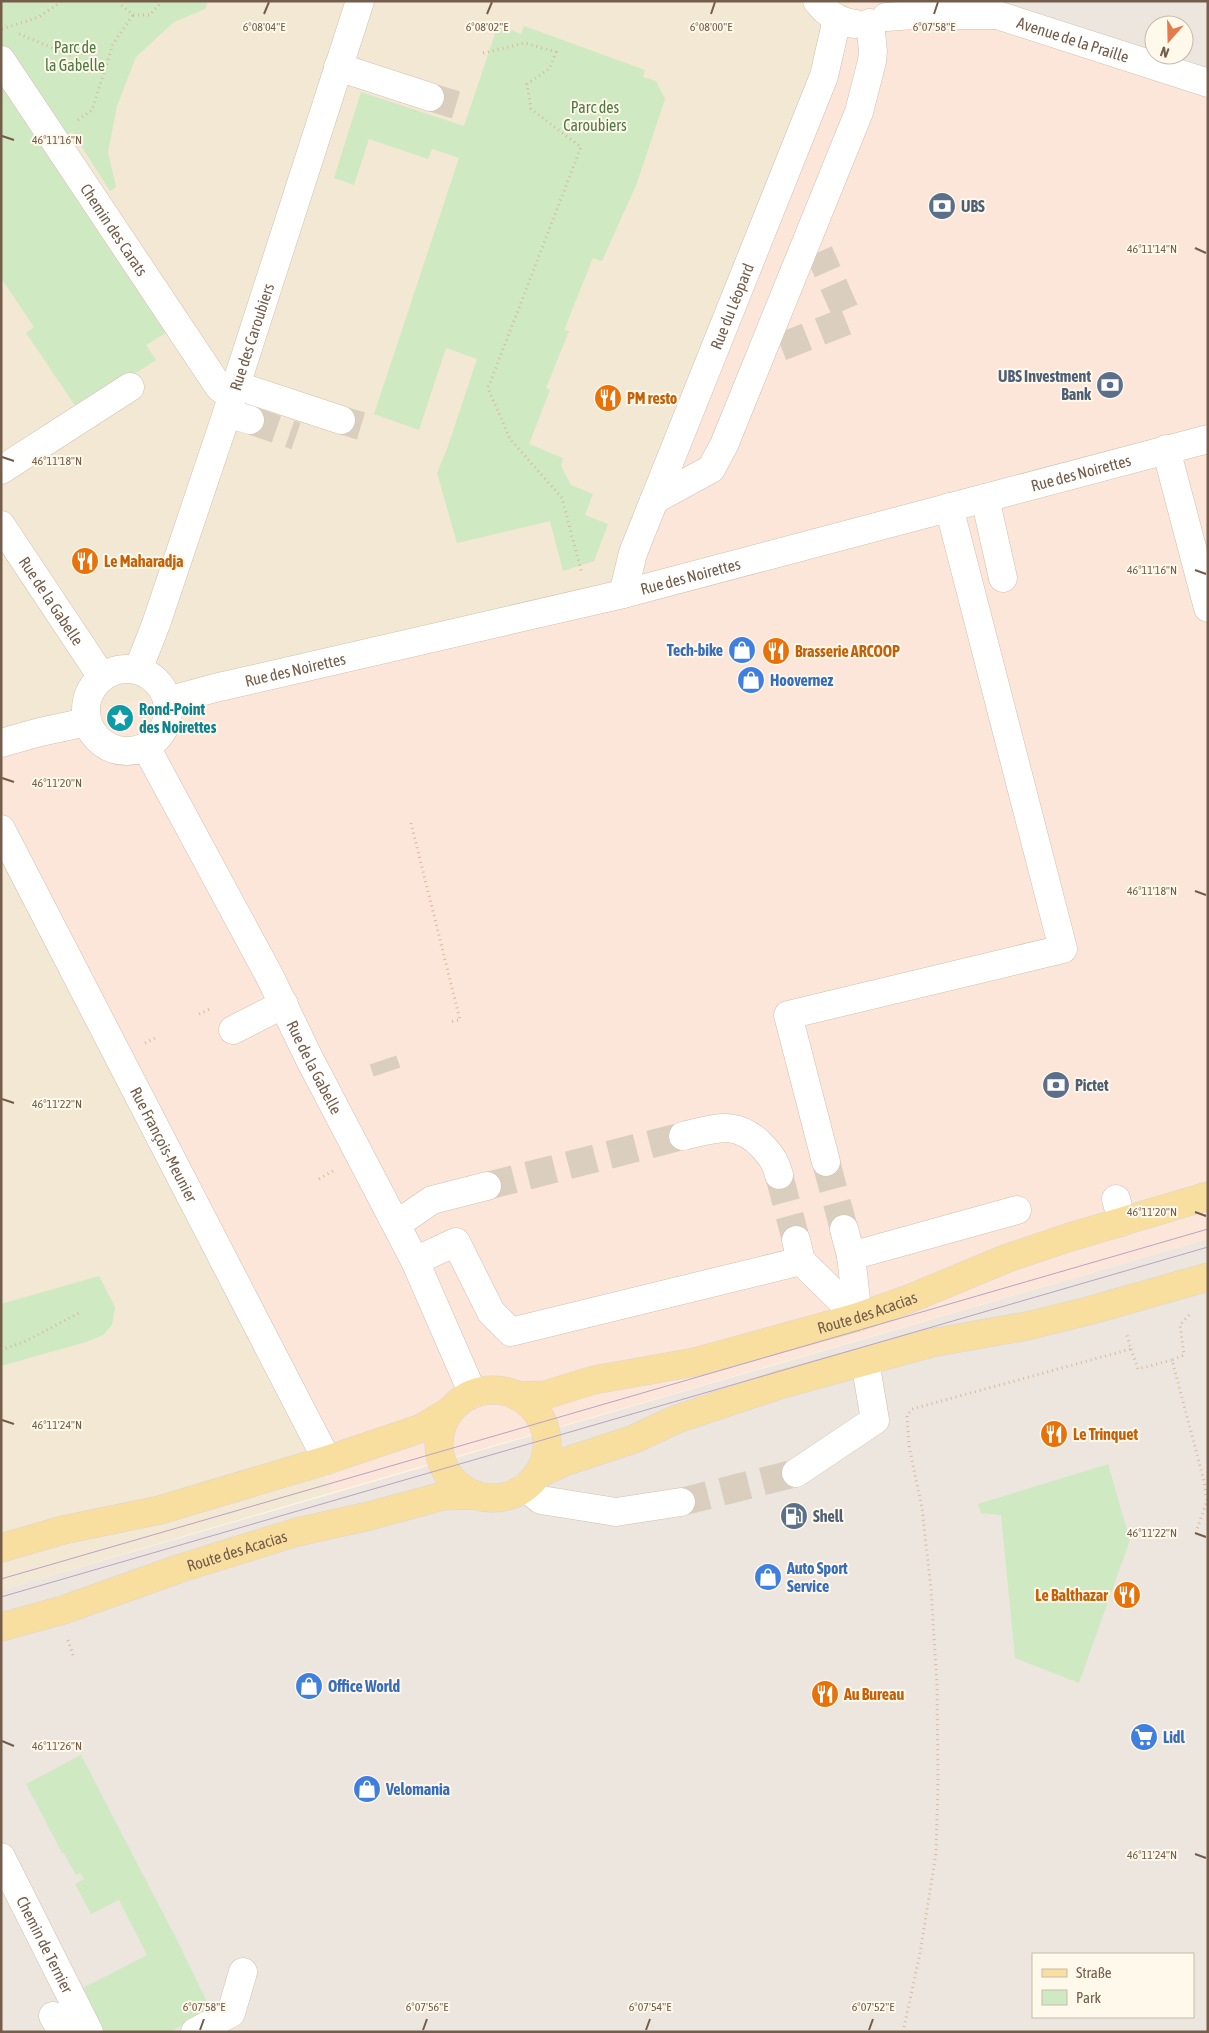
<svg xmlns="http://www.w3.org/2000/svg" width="1209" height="2033" font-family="'Asap Condensed',sans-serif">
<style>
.residential{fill:#f3e8d3}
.commercial{fill:#fce6d9}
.industrial{fill:#ece6df;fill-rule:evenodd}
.green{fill:#cfe9c3}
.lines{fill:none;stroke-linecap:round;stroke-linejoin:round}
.minor-tunnel{stroke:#dacfbe;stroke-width:28;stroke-dasharray:28 14;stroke-linecap:butt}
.minor-casing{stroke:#cfc0ae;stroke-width:29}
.major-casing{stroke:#dbd5d0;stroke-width:29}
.path{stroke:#d6baa0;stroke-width:3;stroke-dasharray:1 4;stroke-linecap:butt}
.minor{stroke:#fff;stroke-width:28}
.major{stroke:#f9df9f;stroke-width:28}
.tram{stroke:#b9a3c5;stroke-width:1}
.ticks{fill:none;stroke:#745d4a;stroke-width:2}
.labels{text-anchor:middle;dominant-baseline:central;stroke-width:4;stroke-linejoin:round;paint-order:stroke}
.street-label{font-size:16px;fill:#745d4a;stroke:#fff9eb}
.park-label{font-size:16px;fill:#4e7a42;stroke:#fff9eb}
.service-label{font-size:16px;font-weight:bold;fill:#4e5e75;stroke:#fff9eb;text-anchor:start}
.food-label{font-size:16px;font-weight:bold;fill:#c56008;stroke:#fff9eb;text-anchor:start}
.shop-label{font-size:16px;font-weight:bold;fill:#366cbe;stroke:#fff9eb;text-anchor:start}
.culture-label{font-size:16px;font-weight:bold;fill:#0d838f;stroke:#fff9eb;text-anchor:start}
.ticks-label{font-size:12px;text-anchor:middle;fill:#745d4a;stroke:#fff9eb;stroke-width:4;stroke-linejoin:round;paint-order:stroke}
</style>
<rect width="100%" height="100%" fill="#fcf5e5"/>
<path class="residential" d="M1 1H851L609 590 1 733Z
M1 849 333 1492 1 1590Z"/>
<path class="commercial" d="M851 1H937L1208 89V1239L333 1492 1 849V733L609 590Z"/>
<path class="industrial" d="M938 1H1208V89ZM1154 25H1184V55H1154Z
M1208 1239V2032H1V1590ZM1033 1954H1193V2017H1033Z"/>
<path class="green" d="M1 1H208L205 9 174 22 136 57 117 106 108 152 116 187 110 191 72 132 61 138 1 46Z
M498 25 521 34 524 26 645 70 643 77 656 81 665 99 637 183 602 261 593 258 564 330 569 331 546 388 550 390 529 444 563 458 561 466 571 485 593 494 585 515 608 524 594 561 563 571 550 521 457 543 437 473 447 449 477 359 446 348 419 430 374 414 459 158 432 149 428 159 369 139 354 185 334 178 361 92 464 126Z
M1 78 169 331 146 345 156 360 78 410 26 333 34 327 1 278Z
M99 1276 115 1307 112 1325 103 1335 86 1342 1 1366V1304Z
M1108 1464 1130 1540 1079 1683 1015 1658 1001 1515 981 1513 978 1504Z
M81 1755 177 1940 211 2010 169 2032H99L79 1990 147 1955 119 1900 91 1914 75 1884 84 1879 80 1873 76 1875 64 1853H62L26 1784Z"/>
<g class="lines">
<path class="minor-tunnel" d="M430 97 456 105
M781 347 849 320 819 252
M250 420 296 436
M341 420 361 426
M383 1060 387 1072
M826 1162 844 1229
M779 1175 796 1240
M487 1186 683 1136
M681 1502 796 1473"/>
<g class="minor-casing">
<g id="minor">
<path d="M817 1C827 14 839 22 855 24"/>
<path id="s1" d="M975 1 997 15 1208 83"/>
<path d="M886 17 914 15H997"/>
<path id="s2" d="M1 60 219 387 231 396"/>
<path d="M338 67 430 97"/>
<path d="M235 385 341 420"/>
<path d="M227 413 250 420"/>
<path d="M1166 449 1208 608"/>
<path d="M1 470 130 387"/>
<path d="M985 498 1003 578"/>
<path d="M654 500 711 469 724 445 859 112 872 61 873 51 870 23"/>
<path id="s3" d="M1 525 102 677"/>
<path id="s4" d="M623 594 633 553 824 76 837 19"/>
<circle cx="127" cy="710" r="41"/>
<path id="s5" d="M138 670 156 624 227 413 360 1"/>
<path id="s6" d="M167 701 215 688 623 594 1208 439"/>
<path d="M1 743 40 732 87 722"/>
<path id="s7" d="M146 747 270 977 309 1058 415 1261 473 1394"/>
<path id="s8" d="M1 829 327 1460"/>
<path d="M233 1030 284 1004"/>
<path d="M683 1136C717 1128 738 1119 764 1148 772 1157 776 1163 779 1175"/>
<path d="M826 1162 788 1015 1063 949 949 507"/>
<path d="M1116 1199 1122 1222"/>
<path d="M397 1224 432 1200 487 1186"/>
<path d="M844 1229 851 1256 858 1317"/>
<path d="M796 1240 801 1261 858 1317"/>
<path d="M851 1256 1017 1210"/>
<path d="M415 1261 456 1242 491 1312 511 1332 801 1261"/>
<path d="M796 1473 875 1420 865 1361"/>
<path d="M525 1487 541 1500 616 1512 681 1502"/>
<path id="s9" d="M1 1857 89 2032"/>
<path d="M53 2016 62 2032"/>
<path d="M195 2032 231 2013 243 1972"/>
</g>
</g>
<g class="major-casing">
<g id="major">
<circle cx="493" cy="1444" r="54"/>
<path id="s10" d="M517 1396 545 1395 594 1380 695 1362 858 1317 909 1299 1005 1259 1067 1238 1208 1196"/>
<path d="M537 1475 564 1462 634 1439 677 1419 779 1385 931 1343 1027 1326 1088 1311 1208 1277"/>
<path d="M1 1548 63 1530 160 1510 327 1460 422 1428 450 1411"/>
<path id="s11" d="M1 1627 63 1610 181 1568 297 1532 369 1516 443 1496 476 1495"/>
</g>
</g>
<path class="path" d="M120 1V4L133 15H150L162 1
M2 29 39 17 62 1
M19 34 105 70
M483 53 525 43 556 52 550 68 527 84 531 109 581 147 488 388 510 439 562 498 582 574
M78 120 92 110 113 44 133 15
M411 823 460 1020 449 1022
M199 1014 210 1009
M145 1043 157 1037
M319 1179 333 1171
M1189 1315 1180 1325 1184 1355 1172 1360 1204 1481 1207 1501 1196 1532
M1131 1349 1138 1369 1172 1360
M1 1350 24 1342 79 1313
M68 1640 74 1658
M903 2032 920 1953 936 1853 938 1784 937 1685 931 1589 922 1508 909 1446 907 1416 912 1409 1131 1349 1126 1332"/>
<use href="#minor" class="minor"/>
<use href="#major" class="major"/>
<path class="tram" d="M1 1579 1208 1229
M1 1597 1208 1247"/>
</g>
<path class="ticks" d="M264 14 269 2M487 14 492 2M711 14 715 2M934 14 938 2M2 136 14 140M1195 248 1206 253M2 457 14 461M1195 570 1206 574M2 778 14 782M1195 891 1206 895M2 1099 14 1103M1195 1212 1206 1216M2 1420 14 1424M1195 1533 1206 1537M2 1741 14 1746M1195 1854 1206 1858M200 2030 204 2019M423 2030 427 2019M646 2030 650 2019M869 2030 873 2019"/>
<defs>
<g id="bank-disc" transform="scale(1.4375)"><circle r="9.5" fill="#5c6f8a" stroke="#fff9eb"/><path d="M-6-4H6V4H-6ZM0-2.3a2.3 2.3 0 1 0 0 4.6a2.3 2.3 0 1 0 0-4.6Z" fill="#fff"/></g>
<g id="restaurant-disc" transform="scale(1.4375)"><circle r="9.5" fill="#e8710a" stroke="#fff9eb"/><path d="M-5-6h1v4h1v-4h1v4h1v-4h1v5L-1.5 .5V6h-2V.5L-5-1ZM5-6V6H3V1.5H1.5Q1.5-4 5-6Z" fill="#fff"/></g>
<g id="shop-disc" transform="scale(1.4375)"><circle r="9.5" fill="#3f7fe0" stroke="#fff9eb"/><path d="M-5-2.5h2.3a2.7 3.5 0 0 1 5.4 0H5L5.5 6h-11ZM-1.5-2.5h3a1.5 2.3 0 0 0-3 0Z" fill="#fff"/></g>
<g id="sight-disc" transform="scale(1.4375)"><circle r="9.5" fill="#0f9aa8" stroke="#fff9eb"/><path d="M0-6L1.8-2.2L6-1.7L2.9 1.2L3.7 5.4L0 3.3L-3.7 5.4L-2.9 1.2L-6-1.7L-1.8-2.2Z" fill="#fff"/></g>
<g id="fuel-disc" transform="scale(1.4375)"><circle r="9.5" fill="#5c6f8a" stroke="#fff9eb"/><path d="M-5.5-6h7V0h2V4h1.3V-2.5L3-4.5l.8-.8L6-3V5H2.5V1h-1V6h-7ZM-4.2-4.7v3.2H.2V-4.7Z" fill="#fff"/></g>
<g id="supermarket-disc" transform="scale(1.4375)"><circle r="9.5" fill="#3f7fe0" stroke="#fff9eb"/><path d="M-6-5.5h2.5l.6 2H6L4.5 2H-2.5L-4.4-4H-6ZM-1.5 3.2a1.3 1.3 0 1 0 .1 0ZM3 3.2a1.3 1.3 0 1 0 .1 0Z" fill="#fff"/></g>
</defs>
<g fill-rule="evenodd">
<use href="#bank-disc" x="942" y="206"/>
<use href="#bank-disc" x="1110" y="385"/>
<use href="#restaurant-disc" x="608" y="398"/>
<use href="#restaurant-disc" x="85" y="561"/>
<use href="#shop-disc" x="742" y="650"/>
<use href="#restaurant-disc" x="776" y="651"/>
<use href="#shop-disc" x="751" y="680"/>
<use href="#sight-disc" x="120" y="718"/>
<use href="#bank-disc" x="1056" y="1085"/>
<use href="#restaurant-disc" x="1054" y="1434"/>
<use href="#fuel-disc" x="794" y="1516"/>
<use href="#shop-disc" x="768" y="1577"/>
<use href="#restaurant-disc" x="1127" y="1595"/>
<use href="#shop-disc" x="309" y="1686"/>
<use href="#restaurant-disc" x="825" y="1694"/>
<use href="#supermarket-disc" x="1144" y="1737"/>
<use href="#shop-disc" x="367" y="1789"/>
</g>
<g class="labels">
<g class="street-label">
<text stroke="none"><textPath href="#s1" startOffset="106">Avenue de la Praille</textPath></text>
<text stroke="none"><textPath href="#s2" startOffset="204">Chemin des Carats</textPath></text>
<text stroke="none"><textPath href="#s4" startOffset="308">Rue du Léopard</textPath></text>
<text stroke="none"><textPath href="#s5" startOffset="352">Rue des Caroubiers</textPath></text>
<text stroke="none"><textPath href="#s6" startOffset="942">Rue des Noirettes</textPath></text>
<text stroke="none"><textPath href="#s6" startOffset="538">Rue des Noirettes</textPath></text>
<text stroke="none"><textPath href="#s3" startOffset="91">Rue de la Gabelle</textPath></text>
<text stroke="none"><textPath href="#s6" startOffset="132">Rue des Noirettes</textPath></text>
<text stroke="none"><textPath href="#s7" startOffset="362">Rue de la Gabelle</textPath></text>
<text stroke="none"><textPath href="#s8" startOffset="355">Rue François-Meunier</textPath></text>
<text stroke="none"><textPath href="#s10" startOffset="361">Route des Acacias</textPath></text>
<text stroke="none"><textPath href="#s11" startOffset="248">Route des Acacias</textPath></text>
<text stroke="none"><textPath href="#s9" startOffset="98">Chemin de Ternier</textPath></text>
</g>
<g class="park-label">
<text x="75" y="47">Parc de<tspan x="75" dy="18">la Gabelle</tspan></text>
<text x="595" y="107">Parc des<tspan x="595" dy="18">Caroubiers</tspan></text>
</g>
<g class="service-label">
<text x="961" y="206">UBS</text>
<text x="1091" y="376" text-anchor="end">UBS Investment<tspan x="1091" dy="18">Bank</tspan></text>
<text x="1075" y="1085">Pictet</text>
<text x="813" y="1516">Shell</text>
</g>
<g class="food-label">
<text x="627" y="398">PM resto</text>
<text x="104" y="561">Le Maharadja</text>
<text x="795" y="651">Brasserie ARCOOP</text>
<text x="1073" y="1434">Le Trinquet</text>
<text x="1108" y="1595" text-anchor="end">Le Balthazar</text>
<text x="844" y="1694">Au Bureau</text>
</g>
<g class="shop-label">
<text x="723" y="650" text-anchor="end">Tech-bike</text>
<text x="770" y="680">Hoovernez</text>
<text x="787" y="1568">Auto Sport<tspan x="787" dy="18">Service</tspan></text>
<text x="328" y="1686">Office World</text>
<text x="1163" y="1737">Lidl</text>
<text x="386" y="1789">Velomania</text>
</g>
<g class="culture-label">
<text x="139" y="709">Rond-Point<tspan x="139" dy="18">des Noirettes</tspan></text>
</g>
</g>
<g class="ticks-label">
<text x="264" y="31">6°08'04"E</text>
<text x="487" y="31">6°08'02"E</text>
<text x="711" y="31">6°08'00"E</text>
<text x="934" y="31">6°07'58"E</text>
<text x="57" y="144">46°11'16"N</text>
<text x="1152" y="253">46°11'14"N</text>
<text x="57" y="465">46°11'18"N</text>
<text x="1152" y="574">46°11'16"N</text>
<text x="57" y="787">46°11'20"N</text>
<text x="1152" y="895">46°11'18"N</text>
<text x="57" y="1108">46°11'22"N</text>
<text x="1152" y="1216">46°11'20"N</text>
<text x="57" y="1429">46°11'24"N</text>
<text x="1152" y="1537">46°11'22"N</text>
<text x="57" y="1750">46°11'26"N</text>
<text x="1152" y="1859">46°11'24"N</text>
<text x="204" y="2011">6°07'58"E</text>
<text x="427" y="2011">6°07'56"E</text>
<text x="650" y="2011">6°07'54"E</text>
<text x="873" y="2011">6°07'52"E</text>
</g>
<rect width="1209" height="2033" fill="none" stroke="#745d4a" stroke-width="5"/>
<rect x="1032" y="1953" width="162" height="65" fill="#fff9eb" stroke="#c7bbab"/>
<rect x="1042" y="1969" width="25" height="8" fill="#f9df9f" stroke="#c7bbab"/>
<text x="1076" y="1978" font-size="15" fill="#745d4a">Straße</text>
<rect x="1042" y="1990" width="25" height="15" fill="#cfe9c3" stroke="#c7bbab"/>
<text x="1076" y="2003" font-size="15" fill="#745d4a">Park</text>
<g transform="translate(1169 40) rotate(200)"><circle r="24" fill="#fff9eb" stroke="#c7bbab"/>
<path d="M0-4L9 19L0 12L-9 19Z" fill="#e47b4c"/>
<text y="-8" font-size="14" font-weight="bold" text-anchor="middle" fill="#745d4a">N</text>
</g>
</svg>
